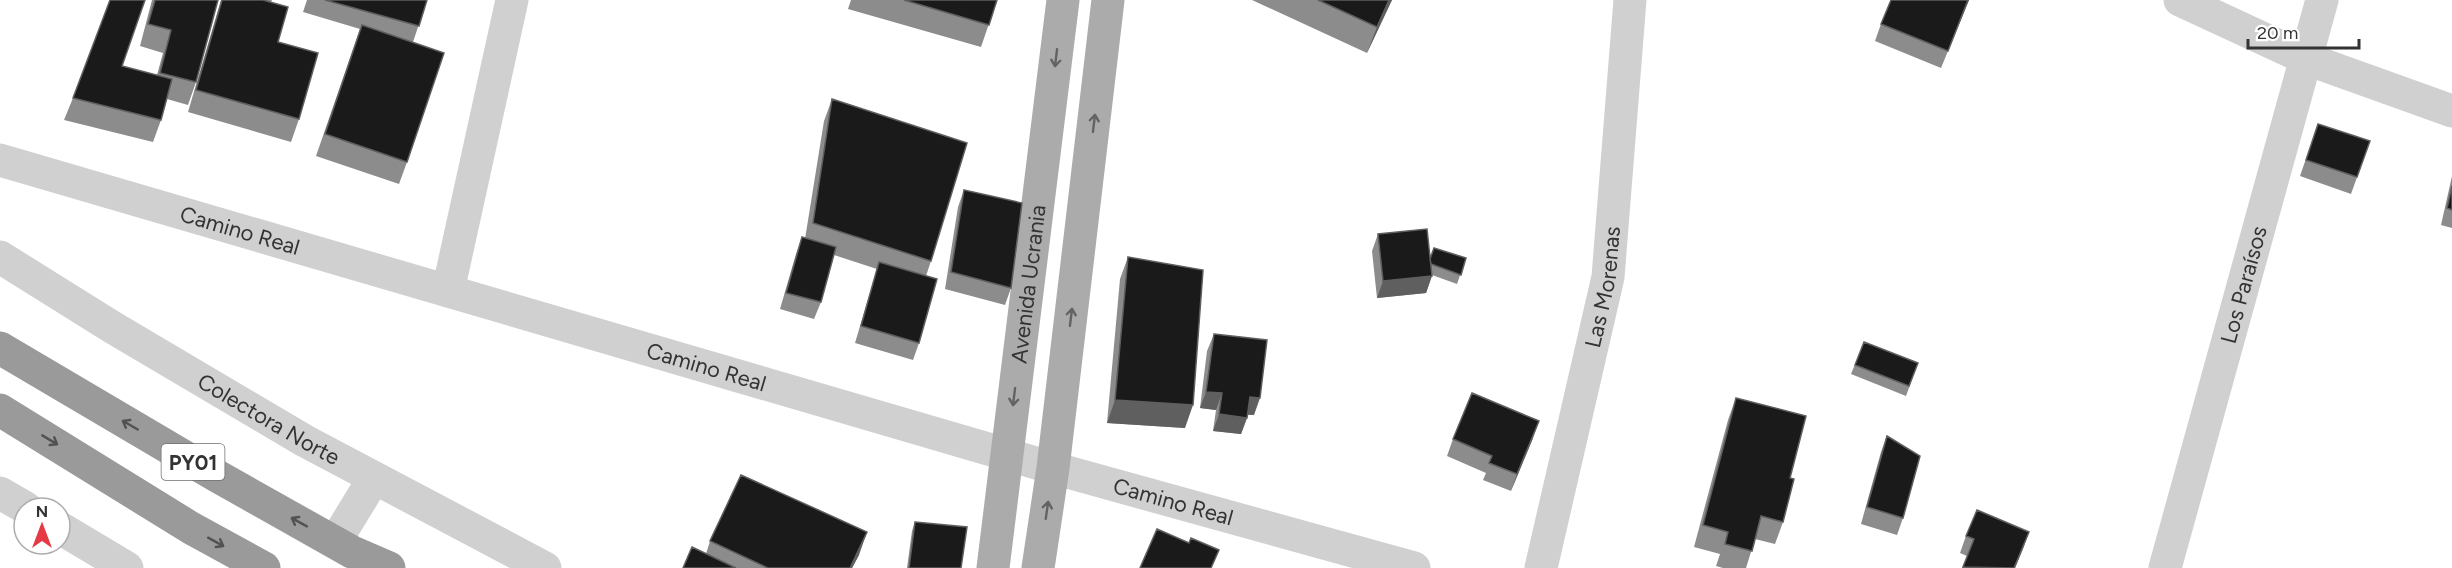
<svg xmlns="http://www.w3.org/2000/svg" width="2452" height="568" font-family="Figtree,sans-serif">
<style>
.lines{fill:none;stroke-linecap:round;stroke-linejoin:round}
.minor{stroke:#d0d0d0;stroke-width:33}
.major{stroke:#ababab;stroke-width:33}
.highway{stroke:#9a9a9a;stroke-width:33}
.wall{fill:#8c8c8c}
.shaded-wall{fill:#5f5f5f}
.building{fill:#1a1a1a;stroke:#5f5f5f;stroke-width:1.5}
.oneway{stroke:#636363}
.oneway2{stroke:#525252}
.labels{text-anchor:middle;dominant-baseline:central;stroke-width:6;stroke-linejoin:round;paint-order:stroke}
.shield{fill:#fff;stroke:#707070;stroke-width:1.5}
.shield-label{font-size:21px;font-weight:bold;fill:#333}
.street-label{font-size:22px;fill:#333;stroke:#fff}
</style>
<rect width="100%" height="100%" fill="#fff"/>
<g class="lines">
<g class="minor">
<path d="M2180 0 2307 59 2452 111"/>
<path id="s1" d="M0 160 1053 468 1414 568"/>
<path id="s2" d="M0 257 112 327 305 441 545 568"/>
<path d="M448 291 512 0"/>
<path d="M0 493 26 508"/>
<path d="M60 528 127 568"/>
<path d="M335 542 374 478"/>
<path id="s3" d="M1541 568 1608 277 1630 0"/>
<path id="s4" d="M2165 568 2322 0"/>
</g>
<g class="major">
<path id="s5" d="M993 568 1063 0"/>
<path d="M1038 568 1053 468 1108 0"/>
</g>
<path class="highway" d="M0 348 217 476 352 552 389 568
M0 410 191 528 264 568"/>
</g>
<path class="wall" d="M152 0H218L196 82 188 105 167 99 161 120 153 142 64 120 73 98 122 66 157 75 163 53 140 46Z
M221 0H272L271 2 278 42 299 119 291 142 188 112Z
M307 0H427L413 42 407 162 399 184 316 156 360 29 303 12Z
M851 0H997L981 47 848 9Z
M1252 0H1392L1367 53Z
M1969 0 1941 68 1875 41 1881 24Z
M832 99 931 261 926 276 919 343 913 360 855 343 877 269 834 255 821 302 814 319 780 309 796 254 802 237 805 239 824 121Z
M2318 124 2370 141 2351 194 2300 176Z
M2452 176V228L2441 225Z
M964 190 1011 288 1005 305 945 289 958 207Z
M1378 234 1430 259 1466 258 1457 284 1432 275 1426 293 1377 298 1372 251Z
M1128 257 1185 428 1107 423 1120 279Z
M1214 334 1254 415H1248L1241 434 1213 431 1216 410 1200 408 1207 351Z
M1864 342 1918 363 1906 396 1851 374Z
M1736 398 1790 478 1783 522 1775 544 1755 539 1746 568H1723L1716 566 1720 554 1694 547 1728 420Z
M1887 436 1903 518 1897 535 1861 524 1881 452Z
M1533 438 1511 491 1483 480 1486 473 1447 456 1453 439Z
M915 522 961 568H907L912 531Z
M2029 532 2015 568H1962L1967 556 1960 553 1966 536Z
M710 541 859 555 852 568H683L706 554Z"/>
<path class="shaded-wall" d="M1389 0H1392L1367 53 1377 27Z
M1968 0H1969L1941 68 1948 51Z
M1432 276 1426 293 1377 298 1383 281Z
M1206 392 1222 393 1216 410 1200 408Z
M1250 397 1260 398 1254 415 1244 414Z
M1115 400 1193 405 1185 428 1107 423Z
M1219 414 1247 418 1241 434 1213 431Z
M1539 421 1533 438 1511 491 1517 474Z
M867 532 859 555 852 568H850Z
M2029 532 2023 549 2015 568H2014Z"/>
<path class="building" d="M110 0H145L122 66 172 79 161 120 73 98Z
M155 0H218L196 82 160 73 171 30 148 24Z
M222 0H263L288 7 278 42 318 53 299 119 196 90Z
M325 0H427L419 26Z
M904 0H997L989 25Z
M1318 0H1389L1377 27Z
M1891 0H1968L1948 51 1881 24Z
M362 25 444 53 407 162 325 134Z
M832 99 967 143 931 261 813 223Z
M2318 124 2370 141 2357 177 2306 160Z
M2452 186V210L2447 208Z
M964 190 1022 203 1011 288 951 272Z
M1427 229 1432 276 1383 281 1378 234Z
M802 237 836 247 821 302 786 293Z
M1434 248 1466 258 1461 275 1431 264 1430 259Z
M1128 257 1203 270 1193 405 1115 400Z
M879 262 937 279 919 343 861 326Z
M1214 334 1267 340 1260 398 1250 397 1247 418 1219 414 1222 393 1206 392Z
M1864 342 1918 363 1909 386 1855 365Z
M1472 393 1539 421 1517 474 1489 463 1492 456 1453 439Z
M1736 398 1806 416 1790 478 1794 479 1783 522 1761 516 1752 551 1725 544 1728 532 1703 525Z
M1887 436 1920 456 1903 518 1867 507Z
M741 475 867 532 850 568H768L710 541Z
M1977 510 2029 532 2014 568 1963 567 1974 539 1966 536Z
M915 522 967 527 961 568H909Z
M1157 529 1189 543 1191 538 1219 550 1211 568H1140Z
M692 547 736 568H683Z"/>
<defs><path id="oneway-shaft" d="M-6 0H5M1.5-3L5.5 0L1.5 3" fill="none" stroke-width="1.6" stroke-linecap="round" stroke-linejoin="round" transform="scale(1.5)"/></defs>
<g class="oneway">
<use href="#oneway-shaft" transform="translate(1056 58) rotate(97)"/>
<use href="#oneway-shaft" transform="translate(1094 123) rotate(-83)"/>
<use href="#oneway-shaft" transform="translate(1071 317) rotate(-83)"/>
<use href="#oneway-shaft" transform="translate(1014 397) rotate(97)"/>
<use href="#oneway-shaft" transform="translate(1047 510) rotate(-82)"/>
</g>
<g class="oneway2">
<use href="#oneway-shaft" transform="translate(130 425) rotate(-150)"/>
<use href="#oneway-shaft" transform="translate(50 440) rotate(31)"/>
<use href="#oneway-shaft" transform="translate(299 522) rotate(-151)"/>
<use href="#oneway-shaft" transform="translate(216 542) rotate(29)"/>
</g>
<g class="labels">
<rect class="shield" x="161.5" y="444" width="63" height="36" rx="4.5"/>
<g class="shield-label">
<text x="193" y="462">PY01</text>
</g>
<g class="street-label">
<text stroke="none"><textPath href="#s1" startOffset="250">Camino Real</textPath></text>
<text stroke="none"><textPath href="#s5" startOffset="286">Avenida Ucrania</textPath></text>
<text stroke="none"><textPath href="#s4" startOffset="294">Los Paraísos</textPath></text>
<text stroke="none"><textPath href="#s3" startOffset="288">Las Morenas</textPath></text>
<text stroke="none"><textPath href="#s1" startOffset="736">Camino Real</textPath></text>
<text stroke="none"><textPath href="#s2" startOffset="314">Colectora Norte</textPath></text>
<text stroke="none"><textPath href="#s1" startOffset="1222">Camino Real</textPath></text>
</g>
</g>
<g transform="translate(42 526)"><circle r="28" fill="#ffffff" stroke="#adadad" stroke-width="1.5"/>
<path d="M0-4.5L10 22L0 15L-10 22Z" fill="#e63946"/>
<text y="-9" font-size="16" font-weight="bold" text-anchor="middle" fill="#333333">N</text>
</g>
<path d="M2248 39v9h111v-9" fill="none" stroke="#333333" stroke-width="3"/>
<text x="2257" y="39" font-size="18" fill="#333333" stroke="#ffffff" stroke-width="4.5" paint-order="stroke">20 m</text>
</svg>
